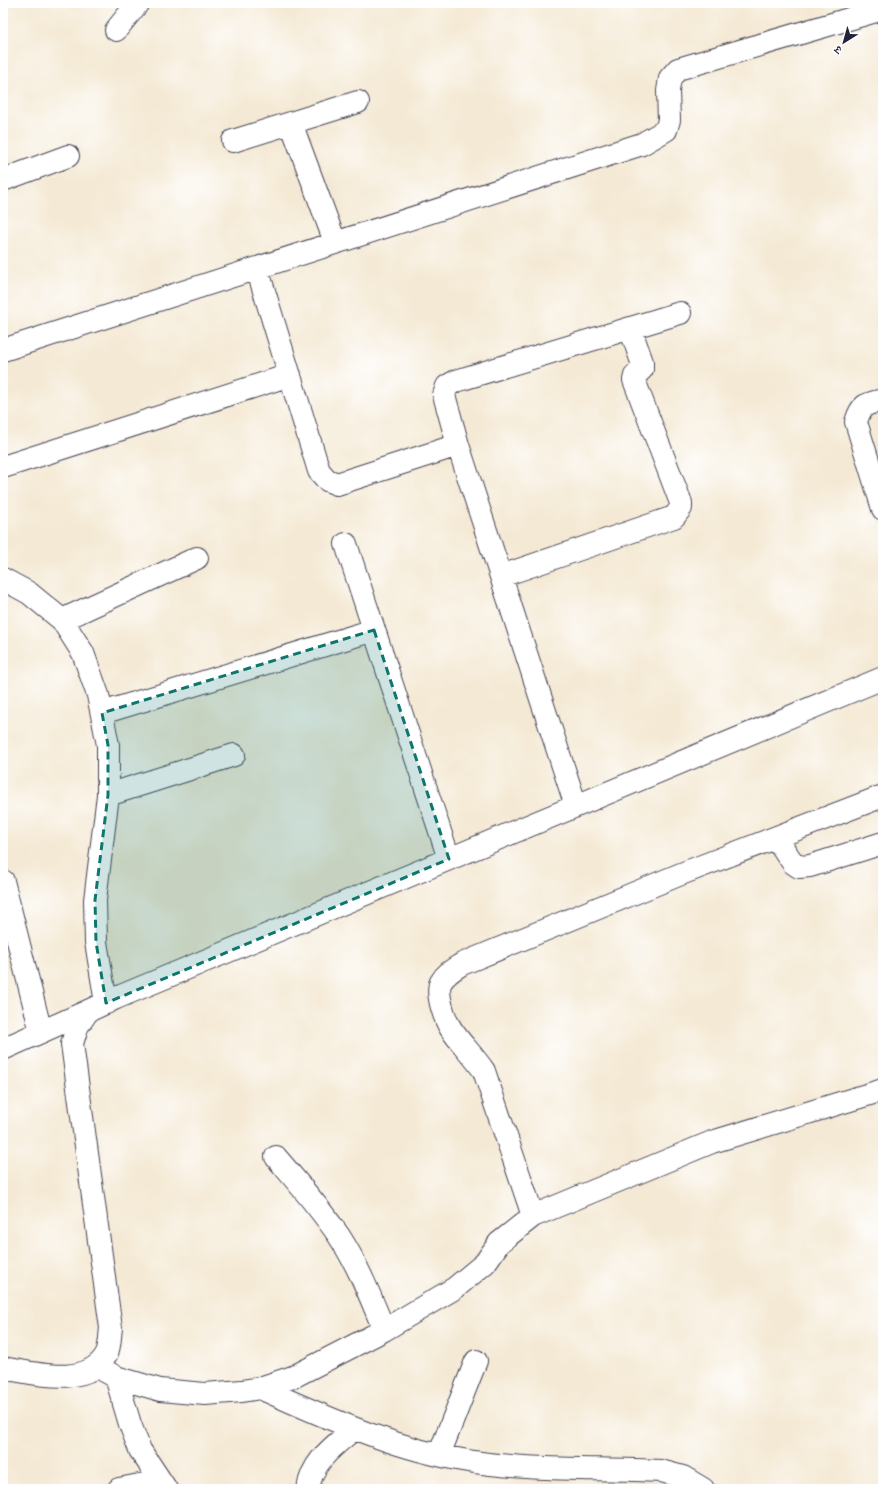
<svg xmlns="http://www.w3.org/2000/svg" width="886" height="1492" font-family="'Libre Caslon Text','Noto Serif Devanagari',serif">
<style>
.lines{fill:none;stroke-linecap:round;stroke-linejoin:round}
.street-casing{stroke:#424052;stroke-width:24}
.street{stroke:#fff;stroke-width:22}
.marked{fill:#0f766e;fill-opacity:0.2;stroke:#0f766e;stroke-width:3;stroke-dasharray:8 5;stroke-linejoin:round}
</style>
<rect width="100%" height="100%" fill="#fff"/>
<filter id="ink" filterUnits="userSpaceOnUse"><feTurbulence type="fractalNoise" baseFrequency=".025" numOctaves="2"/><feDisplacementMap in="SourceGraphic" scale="8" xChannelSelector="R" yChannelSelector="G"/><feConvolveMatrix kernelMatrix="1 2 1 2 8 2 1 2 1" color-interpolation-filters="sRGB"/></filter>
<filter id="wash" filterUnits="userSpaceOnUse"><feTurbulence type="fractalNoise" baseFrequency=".012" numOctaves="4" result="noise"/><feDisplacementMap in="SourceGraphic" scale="16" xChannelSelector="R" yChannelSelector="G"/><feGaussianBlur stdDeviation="0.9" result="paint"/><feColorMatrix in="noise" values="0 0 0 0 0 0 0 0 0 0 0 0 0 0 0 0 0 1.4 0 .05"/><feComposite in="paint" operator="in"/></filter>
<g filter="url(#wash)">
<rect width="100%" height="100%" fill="#f4e9d4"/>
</g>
<g filter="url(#ink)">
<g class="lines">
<g class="street-casing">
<path id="street" d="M116 30 138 3
M291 123 335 242
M233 141 358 102
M3 180 68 156
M257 268 319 471 327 480 337 484 458 445
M3 350 642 144 666 130 669 120 668 91 670 78 678 69 883 9
M883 400C866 404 861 404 856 422L883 509
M3 467 290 375
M346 544 449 859
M501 576 674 517 681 508V503L634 380 635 376 642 369V362L630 328
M3 579 29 593 62 620 83 653 98 695 108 745V795L95 900 96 942 106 1003
M62 620 197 558
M102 713 374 630
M108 795 234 755
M576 806 458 445 444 395 447 386 456 381 680 313
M776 838 793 863 799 867 810 866 883 843
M3 881 41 1032
M3 1049 88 1011
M276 1157C298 1183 320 1208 339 1236 358 1265 371 1298 384 1330
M533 1216 484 1071C474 1056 461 1044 451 1029 445 1020 435 992 441 982 446 973 454 969 462 964L681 874 883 796
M96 1366 116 1377 160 1390 205 1394 242 1391 260 1388 293 1377 384 1330 455 1288 485 1263 499 1243 533 1216 712 1142 883 1090
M3 1368C33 1373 89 1389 107 1353 110 1346 110 1335 111 1328L72 1044 77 1027 88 1011 116 998 883 678
M116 1377 130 1424 140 1450 166 1489
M260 1388C328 1418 394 1449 468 1461 531 1471 596 1468 661 1471L683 1477 703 1489
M439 1455 476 1361
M119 1489 160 1481
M308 1489C312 1461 334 1446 354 1429"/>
</g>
<use href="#street" class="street"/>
</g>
</g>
<path class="marked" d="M374 630 449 859 106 1003 96 942 95 900 108 795V745L102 713Z"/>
<rect width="886" height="1492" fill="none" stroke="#fff" stroke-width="16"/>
<g transform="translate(844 42) rotate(217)" stroke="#ffffff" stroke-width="3" paint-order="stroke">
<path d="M0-3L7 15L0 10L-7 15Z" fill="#22223b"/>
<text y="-6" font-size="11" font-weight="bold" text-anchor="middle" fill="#22223b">उ</text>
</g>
</svg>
